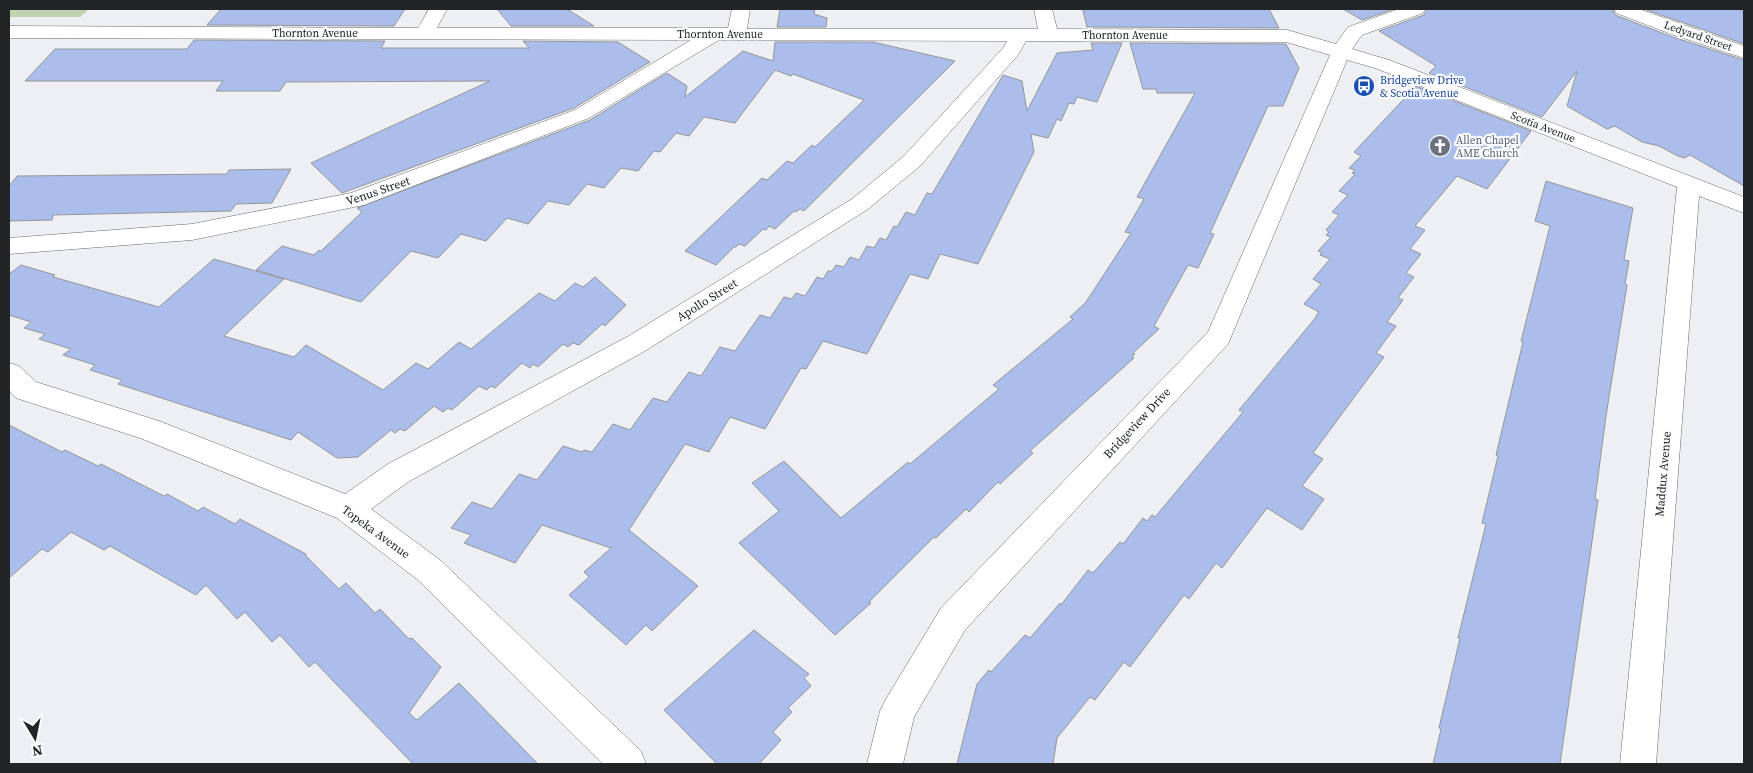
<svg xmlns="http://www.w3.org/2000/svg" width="1753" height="773" font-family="'Source Serif 4',serif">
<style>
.green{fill:#bed3af}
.building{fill:#abbdea;stroke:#959699}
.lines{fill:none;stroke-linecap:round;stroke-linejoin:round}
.street-casing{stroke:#696a6d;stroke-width:1}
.street{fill:#fff;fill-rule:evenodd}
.labels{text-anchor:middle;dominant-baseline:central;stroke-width:4.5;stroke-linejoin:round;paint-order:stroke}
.far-street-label{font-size:11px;fill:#232425;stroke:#fbfcff}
.far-transit-label{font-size:11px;fill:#164399;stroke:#fbfcff;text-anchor:start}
.far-worship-label{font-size:11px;fill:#5b616d;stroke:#fbfcff;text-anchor:start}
.street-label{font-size:12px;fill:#232425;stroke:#fbfcff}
</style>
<rect width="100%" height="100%" fill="#edeff2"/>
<path class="green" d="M9 9H89L80 17H9Z"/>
<path class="building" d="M221 9H405L394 26 207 25Z
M497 9H567L594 26H511Z
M780 9H815L814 14 827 18 826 27H777Z
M1084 9H1269L1279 28 1087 27 1083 11H1085Z
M1343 9H1394L1362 20Z
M1427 9H1612L1615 15 1670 36 1744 60V186L1690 155 1684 158 1678 156 1659 146 1642 142 1615 126 1607 129 1567 106 1577 71 1542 117 1429 73 1436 66 1379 31 1424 15Z
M1644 9H1744V44Z
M194 40 385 41 381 48H529L523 41 618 42 650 62 574 108 342 193 311 163 490 81 286 82 280 91H216L223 81H25L55 49H187Z
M775 42H873L955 61 804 211 800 209 796 212 794 211 775 229 769 226 766 230 763 229 745 246 739 244 736 247H734L716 265 685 251 762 178 767 180 787 161 793 163 812 145 815 147 864 100 793 74 791 76 775 70 735 123 704 117 689 136 676 133 660 152 654 151 638 171 621 168 604 188 587 184 569 205 548 201 528 224 507 218 486 241 461 234 438 258 411 251 361 302 256 270 282 246 314 255 319 250 321 251 362 212 357 208 590 120 667 73 687 86 685 97 743 51 773 61Z
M1091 43H1122L1097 102 1077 97 1074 104 1069 103 1061 121 1057 119 1048 138 1031 134 1034 152 978 264 940 254 928 279 910 274 867 354 823 341 806 369 801 368 765 429 730 417 709 452 685 444 629 530 698 586 652 631 646 625 626 645 569 595 589 577 584 572 611 548 542 525 515 563 464 543 471 535 451 528 472 502 492 509 519 474 537 480 563 446 582 452 584 450 592 452 613 424 630 430 653 398 667 402 689 372 701 376 720 347 735 351 760 315 770 318 784 297 792 299 796 293 805 296 817 277 823 279 828 271H832L836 265 844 267 850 257 859 260 867 246 874 248 880 238 886 240 894 226 897 227 906 212 915 215 927 193 932 194 1003 75 1022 81 1027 111 1057 53 1093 50Z
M1130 43 1286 44 1299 68 1283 106H1268L1210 233 1214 234 1198 268 1188 265 1154 326 1159 329 1133 353 1135 354 1132 357 1134 358 1030 451 1033 453 1000 484 998 482 969 512 966 509 936 538 934 537 869 602 871 603 835 635 739 543 779 511 752 483 784 461 841 518 908 462 910 464 999 389 993 385 1073 319 1070 317 1086 302 1131 233 1125 232 1144 199 1137 197 1195 93H1157L1156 89H1143Z
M1416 86 1531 131 1487 189 1457 176 1415 226 1425 230 1410 249 1421 254 1406 273 1414 277 1398 298 1403 300 1387 322 1396 326 1376 353 1384 357 1313 453 1323 459 1302 486 1324 499 1302 530 1267 508 1222 568 1216 563 1189 599 1184 595 1130 667 1124 662 1095 700 1090 697 1057 738 1053 764H957L977 684 989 670 991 672 1025 635 1030 638 1060 603 1061 605 1088 570 1093 573 1120 542 1123 544 1143 518 1147 521 1152 515 1155 517 1243 412 1239 410 1317 316H1316L1319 312 1304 304 1321 284 1313 279 1330 259 1320 255 1322 252 1318 251 1331 237 1326 235 1329 232 1326 230 1339 215 1332 212 1348 195 1339 191 1355 174 1352 173 1355 170 1349 168 1361 156 1354 152Z
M291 169 272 203 236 204 231 211 53 215 52 220 9 221V186L17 176 227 174 229 170Z
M1546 181 1633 208 1624 260 1629 261 1625 284 1627 285 1606 416 1595 499 1598 500 1560 764H1433L1441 729 1439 728 1460 638H1458L1486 524 1482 523 1498 456 1496 455 1523 342 1521 341 1550 226 1535 221Z
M214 259 284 279 224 336 294 357 306 345 383 390 416 363 428 369 459 342 471 349 539 293 555 301 575 283 583 287 595 277 626 305 605 326 602 324 579 345 573 343 568 347 563 344 538 367 533 364 530 368 522 363 495 388 491 386 487 390 479 386 452 410 448 408 443 412 434 406 405 431 400 429 395 433 391 430 358 457 337 458 298 432 291 440 118 384 122 380 90 370 95 365 63 355 71 349 39 339 45 334 24 328 31 322 9 315V274L21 265 55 275 53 277 159 307Z
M9 425 62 452 65 450 98 466 101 464 164 496 167 494 198 511 203 507 235 524 240 519 306 554V556L339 589 346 583 375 613 380 609 409 639 412 638 441 667 409 713 417 720 459 683 538 764H413L315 662 309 667 280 635 272 642 245 612 237 619 206 585 196 595 110 546 104 550 71 532 48 552 42 549 9 578Z
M754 630 809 674 804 678 811 686 788 708 792 712 773 732 781 740 759 764H717L664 710Z"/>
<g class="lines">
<g class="street-casing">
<path id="street" d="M429 9H447L437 28H728L732 9H750L747 29H1038L1034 9H1052L1057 29 1287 30 1336 44 1348 27 1399 9H1425L1423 13 1362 35 1352 49 1389 60 1744 197V213L1699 196 1656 764H1620L1677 187 1375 68 1347 60 1228 344 965 630 914 717 903 764H867L880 711 886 699 941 608 1208 332 1330 55 1286 42 1026 41 1018 55 920 166 868 209 645 351 408 482 371 509 440 560 641 751 646 764H603L418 580 337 518 140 438 16 398 9 390V363L19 366 36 382 159 421 345 494 388 464 627 337 852 199 904 156 1003 48 1007 41 719 40 589 118 364 205 192 240 9 254V238L192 224 351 193 575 110 691 40 9 38V26L418 28Z
M1614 9H1639L1744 46V58L1671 34 1616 13Z"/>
</g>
<use href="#street" class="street"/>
</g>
<defs>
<g id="bus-disc" transform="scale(1.125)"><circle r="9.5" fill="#1a4fb4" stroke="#fbfcff"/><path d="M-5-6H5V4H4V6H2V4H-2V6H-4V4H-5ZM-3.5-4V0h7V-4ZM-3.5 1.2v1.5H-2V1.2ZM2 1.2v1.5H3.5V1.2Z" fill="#fff"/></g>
<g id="church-disc" transform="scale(1.125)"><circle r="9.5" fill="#6b7280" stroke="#fbfcff"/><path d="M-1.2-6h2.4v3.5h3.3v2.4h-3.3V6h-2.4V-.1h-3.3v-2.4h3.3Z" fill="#fff"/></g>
</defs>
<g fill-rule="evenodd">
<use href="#bus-disc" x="1364" y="86"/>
<use href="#church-disc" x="1440" y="146"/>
</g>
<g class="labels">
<g class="far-street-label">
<text x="315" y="33">Thornton Avenue</text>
<text x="720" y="34">Thornton Avenue</text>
<text x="1125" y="35">Thornton Avenue</text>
<text transform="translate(1698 36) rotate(19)">Ledyard Street</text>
<text transform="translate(1543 127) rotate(21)">Scotia Avenue</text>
</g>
<g class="far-transit-label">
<text x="1380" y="80">Bridgeview Drive<tspan x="1380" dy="13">&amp; Scotia Avenue</tspan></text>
</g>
<g class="far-worship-label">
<text x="1456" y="140">Allen Chapel<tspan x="1456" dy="13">AME Church</tspan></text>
</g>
<g class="street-label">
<text transform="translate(378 191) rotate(-19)">Venus Street</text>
<text transform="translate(707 300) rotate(-32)">Apollo Street</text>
<text transform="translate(1137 423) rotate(-47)">Bridgeview Drive</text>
<text transform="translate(1663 474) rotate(-85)">Maddux Avenue</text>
<text transform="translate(376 532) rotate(36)">Topeka Avenue</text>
</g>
</g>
<rect width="1753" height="773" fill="none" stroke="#232425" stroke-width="20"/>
<g transform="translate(35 738) rotate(170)" stroke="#fbfcff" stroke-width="4" paint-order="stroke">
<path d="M0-4L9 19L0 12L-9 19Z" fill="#232425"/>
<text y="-8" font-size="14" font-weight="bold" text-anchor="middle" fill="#232425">N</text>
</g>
</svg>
